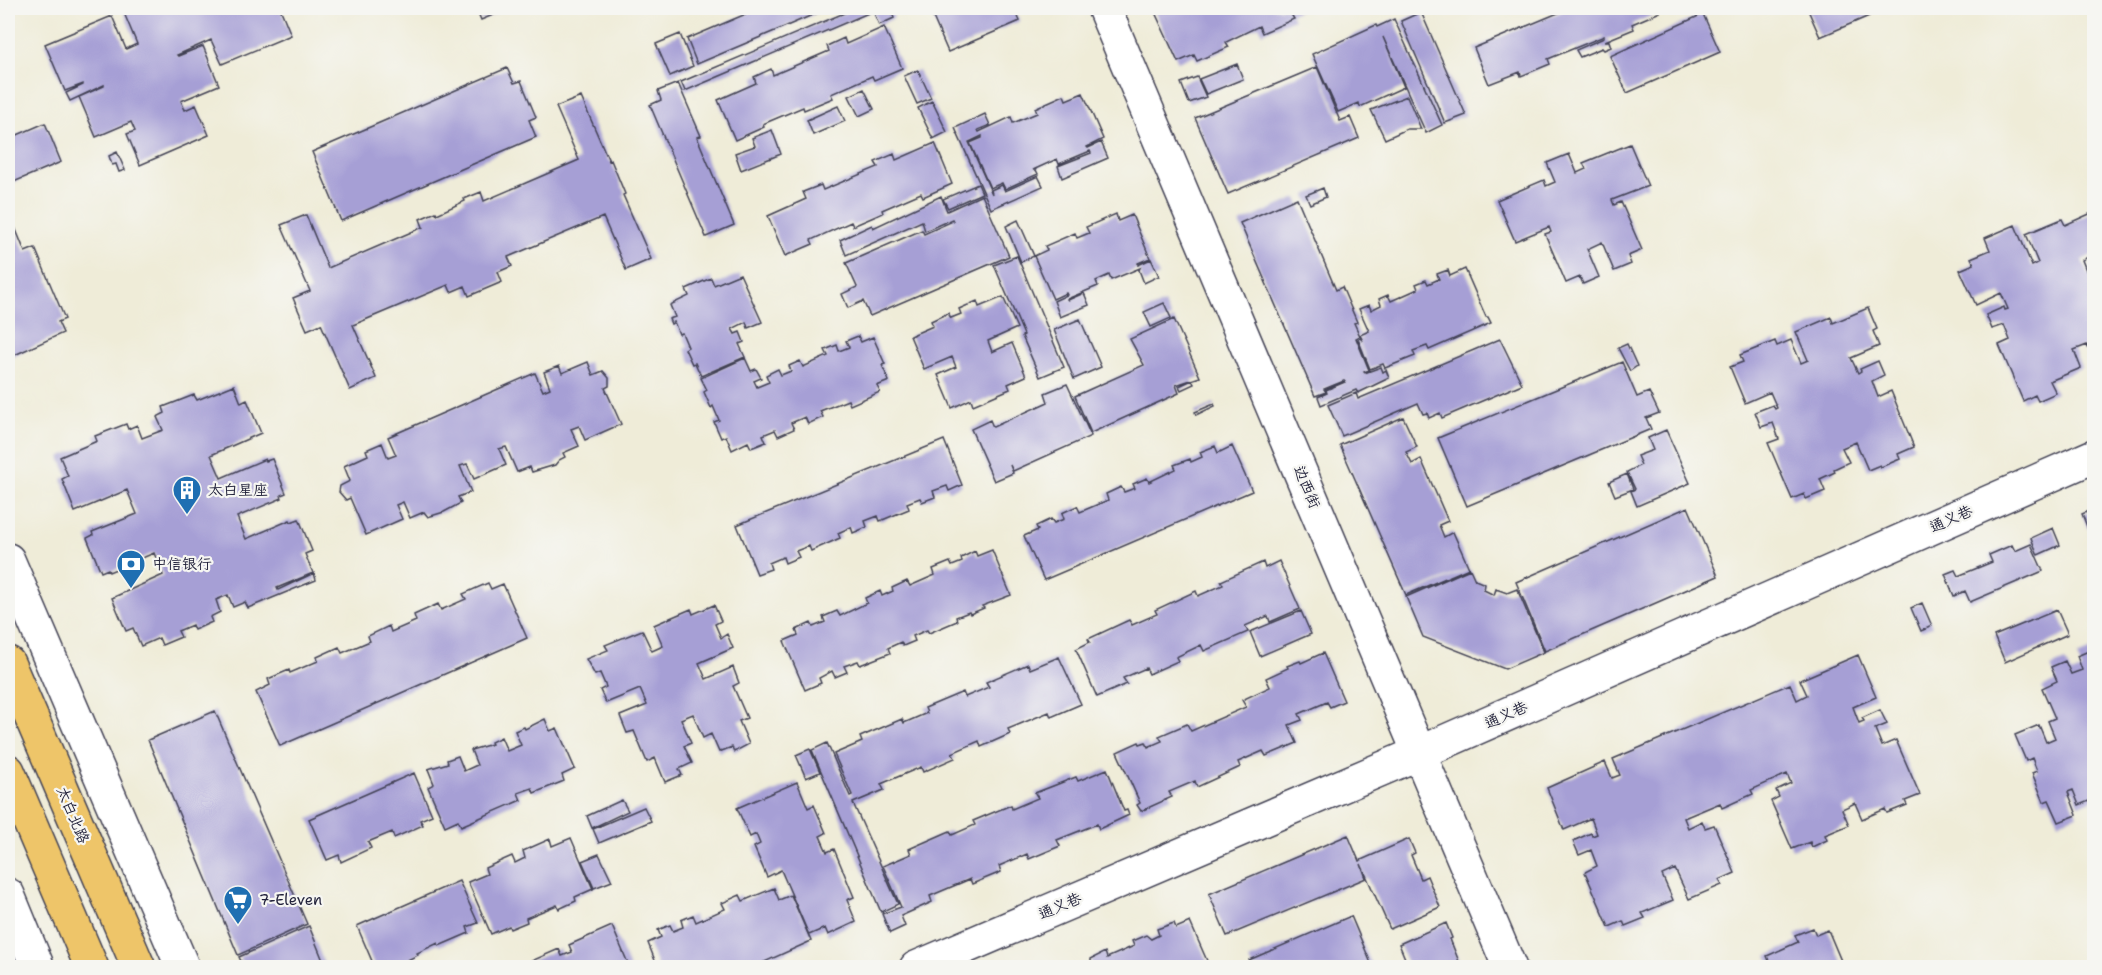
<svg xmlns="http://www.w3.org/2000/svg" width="2102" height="975" font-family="'Shantell Sans','LXGW WenKai TC',sans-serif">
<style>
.building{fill:#a69fd5}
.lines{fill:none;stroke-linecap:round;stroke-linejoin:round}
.minor-casing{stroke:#414053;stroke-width:36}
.major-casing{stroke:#414053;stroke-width:36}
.minor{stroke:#fff;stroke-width:33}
.major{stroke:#eec569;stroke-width:33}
.labels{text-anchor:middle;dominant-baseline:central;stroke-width:4.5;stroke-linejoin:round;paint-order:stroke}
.street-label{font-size:15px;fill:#22223b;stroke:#f6f6f2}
.poi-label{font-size:15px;fill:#22223b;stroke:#f6f6f2;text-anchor:start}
</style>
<rect width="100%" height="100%" fill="#f6f6f2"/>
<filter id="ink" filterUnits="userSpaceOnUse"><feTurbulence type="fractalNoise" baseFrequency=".0167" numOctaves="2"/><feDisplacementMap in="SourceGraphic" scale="12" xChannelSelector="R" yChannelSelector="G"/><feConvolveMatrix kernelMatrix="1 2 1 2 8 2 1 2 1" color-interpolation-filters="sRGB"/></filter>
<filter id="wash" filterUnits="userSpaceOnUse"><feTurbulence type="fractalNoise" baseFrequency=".008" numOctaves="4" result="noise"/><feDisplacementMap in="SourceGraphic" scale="24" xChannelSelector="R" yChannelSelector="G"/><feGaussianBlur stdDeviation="1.35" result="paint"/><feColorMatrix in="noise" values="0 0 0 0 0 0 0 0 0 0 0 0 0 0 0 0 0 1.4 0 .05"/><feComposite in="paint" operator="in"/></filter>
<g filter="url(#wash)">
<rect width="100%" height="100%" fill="#efecd8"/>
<g id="blocks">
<path class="building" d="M136 8H280L291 35 222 64 211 40 177 55 178 56 203 46 219 85 181 101 185 110 196 105 209 135 140 165 127 134 135 131 131 122 96 137 79 97 104 86V85L70 101 66 93 83 85V84L65 91 45 44 112 16 126 49 137 44 124 13Z
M476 8H510L481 20Z
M760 8H829L697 64 687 39Z
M856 8H890L894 18 879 25 873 11 685 91 681 82Z
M929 8H1014L1020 21 948 52Z
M1153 8H1305L1291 14 1294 19 1262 33 1259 26 1226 42 1229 47 1197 61 1194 55 1178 62Z
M1570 8H1658L1660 12 1632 24 1634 29 1605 41H1609L1611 47 1604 50 1602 48 1580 57 1576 50 1604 38V36L1548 59 1550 64 1521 76 1520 72 1489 84 1474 48Z
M1814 8H1865L1869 16 1820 37 1808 10Z
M1421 12 1466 115 1445 123 1401 21Z
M1703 14 1720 52 1627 93 1610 56Z
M1394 19 1442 125 1426 133 1383 37 1404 87 1360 107 1359 103 1338 112 1312 54 1376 25 1377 27Z
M884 27 902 68 874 80 872 76 831 94 833 98 804 110 803 107 763 124 764 127 735 140 718 100 756 83 754 77 771 69 773 75 829 51 827 46 844 38 846 44Z
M680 34 693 66 670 76 656 44Z
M1237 64 1243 79 1206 94 1199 79Z
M1317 67 1340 121 1350 117 1359 138 1228 194 1195 118Z
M507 68 514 83 521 81 536 117 529 120 536 137 341 221 312 152Z
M918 70 931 98 917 104 904 76Z
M1197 77 1206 97 1189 103 1181 83Z
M678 83 701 136 697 137 734 225 706 237 650 105 661 100 658 91Z
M864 89 874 109 859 116 849 96Z
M1083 93 1103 139 1087 147 1088 148 1101 142 1108 158 1062 178 1058 166 1091 153 1090 151 1059 164 1057 159 1033 170H1036L1038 174 1005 189 1002 183 990 188 970 143 982 138V136L969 142 992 194 991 190 1002 185 1005 191 1038 176 1043 186 991 209 955 128 985 114 990 125 978 130 979 132 1011 117 1013 123 1037 113 1035 108 1064 95 1066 100Z
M1407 96 1421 129H1407L1385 139 1371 110Z
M581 97 609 161 611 160 625 194 623 195 651 259 626 270 603 217 508 257 512 266 498 272 502 282 469 296 465 286 451 292 448 285 353 325 376 378 350 390 321 324 307 330 293 298 310 291 281 225 306 215 328 268 423 227 420 219 436 212 437 214 465 201 464 199 481 192 484 201 579 160 556 107Z
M932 101 947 132 933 139 918 108Z
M838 106 845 121 813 135 807 120Z
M45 123 61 162 9 184 8 180V139Z
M772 130 781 154 741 170 735 153 755 146 752 138Z
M935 143 952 184 923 197 921 193 882 210 883 213 853 226 851 222 811 240 813 244 785 256 768 216 806 199 803 192 821 185 823 190 878 167 875 162 894 154 896 160Z
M1630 144 1648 186 1612 200 1614 205 1621 202 1642 250 1628 256 1631 264 1614 271 1602 242 1587 249 1599 277 1583 284 1580 277 1566 283 1545 234 1551 232 1549 227 1515 241 1497 200 1544 180 1546 186 1555 182 1547 163 1569 154 1577 173 1586 169 1583 163Z
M117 152 125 170 119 172 116 164 112 165 109 156Z
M978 184 982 193 948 208 943 199Z
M1323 188 1326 197 1310 204 1306 195Z
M982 195 1009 256 870 316 863 301 848 308 842 294 857 287 846 263 922 230 924 234 953 221 952 219 925 231 922 221 846 255 840 240 872 225 873 228 941 196 947 211Z
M1297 198 1336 290 1342 287 1357 322 1354 323 1360 336 1356 338 1369 370 1364 372 1365 373 1381 367 1383 372 1386 370 1389 378 1358 393 1356 390 1321 405 1318 397 1327 393 1326 390 1345 382 1344 381 1324 389 1326 392 1315 396 1240 223Z
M8 210 25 252 35 248 65 319 58 322 63 333 8 358Z
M2094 212V254L2082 260 2088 275 2094 270V363L2087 345 2074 350 2081 368 2050 381 2056 393 2038 401 2035 395 2023 401 1999 345 2010 340 2004 325 1992 329 1986 315 2004 307 2005 310 2008 309 2001 293 1976 305 1960 270 1974 264 1971 258 1990 250 1985 238 2015 225 2032 266 2038 263 2026 234 2062 219 2065 225Z
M1116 214 1118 221 1132 215 1150 258 1138 263V265L1151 259 1159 276 1144 283 1139 270 1140 268 1111 280 1109 275 1096 281 1098 286 1067 299 1068 300 1084 293 1089 305 1060 317 1054 301 1067 295 1066 293 1053 299 1034 256 1047 250 1045 246 1075 233 1077 238 1089 233 1086 227Z
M1018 220 1034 256 1021 262 1006 226Z
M1017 256 1064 367 1040 377 1022 336 1024 335 994 265Z
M1465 269 1486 317H1488L1491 323 1429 350 1427 346 1413 351 1415 356 1385 368 1383 364 1370 369 1358 339 1360 338 1363 341 1360 335 1369 331 1359 309 1369 305 1371 310 1381 305 1379 299 1388 295 1391 301 1418 289 1416 284 1426 280 1428 284 1439 279 1437 274 1448 270 1450 276Z
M740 274 762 322 748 328 746 322 732 329 735 334 740 332 744 342 739 344 745 357 701 376 695 363 692 364 685 349 688 347 682 333 679 334 674 322 671 324 669 319 675 317 670 305 689 296 686 289 711 278 714 285Z
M1003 297 1017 328 988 341 992 352 1012 343 1026 376 1008 384 1010 389 973 405 971 399 952 408 938 375 956 367 952 357 924 369 910 336 933 326 931 321 948 313 951 318 961 314 959 309 977 301 979 307Z
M1164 303 1171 318 1151 327 1144 312Z
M1868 308 1877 329 1873 331 1879 346 1851 358 1858 373 1861 371 1860 369 1878 361 1884 375 1872 381 1878 397 1891 391 1914 447 1898 454 1900 459 1881 467 1880 465 1868 470 1856 442 1842 448 1849 462 1834 469 1835 472 1820 479 1825 491 1806 499 1804 494 1792 499 1768 443 1779 439 1773 423 1761 427 1755 412 1773 405 1775 409 1777 408 1770 392 1745 403 1730 367 1743 362 1740 355 1775 341 1777 346 1791 340 1801 363 1808 360 1796 332 1831 317 1833 323Z
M1080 319 1101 367 1074 379 1054 330Z
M1174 319 1200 377 1176 385 1179 393 1091 433 1075 396 1144 365 1130 339Z
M858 336 861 342 873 337 885 364 882 365 889 381 877 386 880 392 850 405 848 400 820 411 823 417 808 424 805 417 791 423 794 429 778 436 775 430 763 435 766 442 751 448 748 442 732 450 726 436 721 438 714 422 719 420 713 406 711 408 704 392 707 390 701 378 745 358 751 371 756 369 761 378 754 381 757 387 769 382 766 375 778 369 781 375 791 371 789 366 800 361 803 367 828 356 825 350 837 345 839 351 849 347 846 341Z
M1500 339 1522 384 1442 418 1440 413 1429 418 1427 413 1423 414 1418 403 1342 436 1328 405 1356 393 1358 399Z
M1627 344 1637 366 1630 371 1618 348Z
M588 362 593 375 603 371 609 378V386L605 388 621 424 585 440 579 426 571 429 579 446 563 453 565 457 559 460 555 465 532 472 530 467 517 472 506 447 499 449 506 465 474 479 467 464 460 466 471 492 458 497 461 503 444 512 428 517 424 512 410 518 403 502 396 505 402 519 366 535 350 498 346 500 339 492 340 486 350 481 344 466 368 455 366 450 382 443 388 458 396 455 388 437 535 373 543 391 550 388 544 372 559 366 562 373Z
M1622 362 1637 397 1649 392 1659 413 1646 418 1651 429 1467 506 1438 438Z
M1192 380 1194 384 1181 390 1179 386Z
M1067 384 1091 436 1013 471 1010 465 1013 473 994 481 971 429 990 420 993 427 1048 402 1045 393Z
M234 385 241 403 247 400 261 433 211 455 221 478 265 459 266 461 272 459 286 493 281 495 282 498 237 517 246 539 290 520 291 522 299 519 312 551 305 554 313 573 277 588 278 590 314 573 316 580 248 608 245 602 233 607 228 595 216 600 220 612 210 617 212 622 194 630 192 625 178 631 181 637 162 645 159 638 141 646 133 628 126 631 112 598 163 575 154 553 109 572 108 569 101 572 87 538 93 535 92 532 137 514 127 490 75 512 62 479 68 476 60 457 97 441 95 436 126 424 128 429 137 425 142 438 163 430 157 417 165 413 163 407 194 395 197 400Z
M1214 404 1215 406 1196 415 1195 412Z
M1403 417 1417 447 1406 452 1412 464 1421 459 1448 521 1439 525 1444 537 1453 532 1469 568 1406 595 1340 445Z
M1666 430 1690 483 1637 506 1631 491 1635 489 1627 472 1641 465 1637 456 1653 450 1648 438Z
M944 440 962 485 949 491 947 486 933 491 935 497 922 502 920 498 907 503 909 509 880 521 878 516 865 521 867 527 853 533 851 527 838 533 840 538 811 551 809 546 796 551 799 557 785 563 783 557 769 563 771 569 757 574 737 525Z
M1215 446 1218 453 1232 446 1252 491 1044 580 1024 536 1038 530 1036 526 1051 519 1054 523 1064 519 1062 513 1077 506 1080 512 1108 500 1106 494 1121 487 1124 492 1135 488 1133 484 1147 478 1149 482 1176 469 1174 465 1190 459 1191 462 1202 457 1200 452Z
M1627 474 1633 489 1615 496 1609 482Z
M1688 507 1718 576 1545 651 1516 582Z
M2094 509V526L2088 529 2082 514Z
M2053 528 2060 545 2038 555 2031 538Z
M2031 544 2043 571 1970 602 1965 591 1954 596 1945 574 1955 570 1958 576 1992 562 1989 555 2012 545 2015 551Z
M992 550 1011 595 982 606 984 608 970 614 969 612 956 617 957 621 929 633 927 630 913 636 915 641 903 646 901 642 888 648 890 653 860 665 858 661 844 666 847 672 835 677 832 671 819 678 821 683 805 690 784 641 798 635 796 630 811 623 813 627 825 622 823 617 837 611 840 616 867 603 865 598 880 591 882 596 893 591 892 588 907 581 910 586 935 575 933 569 950 562 952 566 962 562 961 558 975 551 977 556Z
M1279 561 1300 609 1270 622 1268 616 1245 626 1248 632 1204 651 1201 645 1176 657 1178 661 1149 674 1146 668 1123 678 1127 684 1097 697 1076 649 1090 642 1088 639 1129 620 1132 625 1157 614 1155 610 1196 591 1198 596 1223 585 1221 581 1263 562 1265 568Z
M1470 569 1475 580 1485 584 1484 590 1494 595 1496 589 1507 593 1517 589 1544 652 1505 669 1423 637 1406 597Z
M488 583 491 589 503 584 527 638 280 746 256 692 270 685 268 679 289 670 290 673 318 661 317 657 339 647 342 653 370 641 368 636 389 626 391 632 416 621 414 615 438 604 441 610 466 599 463 594Z
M1922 603 1932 626 1921 631 1911 608Z
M714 605 721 621 715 624 721 638 727 634 733 648 699 663 706 679 733 667 739 683 733 686 747 718 739 721 749 744 734 752 732 747 719 752 711 734 703 738 693 714 681 719 691 743 684 746 692 763 679 769 682 775 665 782 655 758 647 762 634 731 627 733 620 716 647 705 640 689 606 703 600 690 606 687 600 673 595 675 586 659 608 650 605 645 642 630 652 651 663 646 654 625 691 609 693 614Z
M2057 610 2068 634 2005 662 1994 636Z
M1301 611 1311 634 1260 656 1250 632Z
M2091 650 2094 657V799L2079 805 2073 790 2068 792 2077 815 2059 822 2049 800 2044 802 2032 773 2037 771 2032 758 2026 761 2015 735 2039 725 2046 742 2055 738 2048 721 2055 718 2042 688 2057 681 2051 667 2065 661 2071 674 2082 670 2077 656Z
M1323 653 1344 701 1330 707 1327 702 1299 714 1302 720 1289 725 1297 743 1266 756 1263 751 1238 762 1240 767 1197 787 1195 781 1169 792 1172 797 1141 811 1137 805 1140 803 1117 752 1139 742 1140 744 1146 742 1148 747 1162 741 1159 736 1187 724 1191 731 1246 707 1242 700 1270 687 1266 678 1288 668 1287 666 1300 661 1301 663Z
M1858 655 1876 697 1853 707 1859 723 1864 721 1862 718 1880 710 1887 724 1875 729 1882 746 1896 740 1920 795 1905 801 1907 805 1887 813 1885 809 1862 819 1855 803 1842 809 1849 825 1825 835 1827 840 1812 847 1810 842 1792 849 1771 801 1779 797 1776 790 1791 783 1787 774 1751 790 1753 794 1722 808 1720 803 1684 818 1688 828 1702 821 1705 828 1714 825 1735 873 1719 880 1722 885 1689 899 1675 869 1662 875 1673 900 1642 913 1645 918 1625 926 1623 921 1609 927 1585 872 1597 866 1591 850 1579 855 1573 841 1591 833 1592 836 1597 834 1591 818 1564 830 1547 788 1605 762 1612 778 1620 775 1613 759 1790 684 1797 700 1807 695 1800 680Z
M1059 657 1081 704 1051 717 1049 712 1008 729 1010 734 981 747 979 741 952 753 955 758 923 772 921 767 881 784 884 790 853 803 898 904 881 912 812 750 827 743 850 796 852 795 834 754 862 742 860 737 902 719 904 723 927 713 925 708 963 692 965 697 989 687 986 682 1028 664 1030 669Z
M215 711 307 924 238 955 148 740Z
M545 719 550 731 557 728 575 769 562 775 564 781 534 793 532 788 518 793 521 800 461 826 458 820 445 826 428 787 434 784 428 769 448 763 447 760 458 756 464 771 477 765 471 750 492 744 491 742 501 737 507 751 521 745 515 731 524 727 525 729Z
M810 749 820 772 806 778 796 755Z
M1107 769 1124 811 1127 810 1129 815 1099 829 1097 824 1057 840 1060 846 1029 859 1027 854 999 866 1001 872 972 884 970 879 930 896 932 902 901 916 905 926 890 933 882 914 901 907 883 866 911 854 909 849 950 831 952 835 975 825 973 821 1011 805 1012 809 1038 798 1035 793 1076 777 1078 781Z
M414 773 432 815 420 820 423 825 394 838 392 832 368 842 371 848 341 862 339 855 327 860 309 819Z
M797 782 808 808 814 805 826 833 820 836 827 852 834 849 854 897 847 900 856 922 828 935 825 928 809 935 781 870 767 877 754 847 760 844 756 834 750 837 737 808Z
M622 800 628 811 592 828 587 816Z
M644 807 651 821 599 843 593 829Z
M1348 835 1359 861 1409 839 1415 853 1411 855 1421 879 1427 876 1440 907 1390 929 1361 864 1366 878 1227 936 1209 894Z
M571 838 593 889 575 897 576 901 559 909 557 905 526 918 527 922 510 929 509 926 491 934 468 882 487 874 485 868 512 856 515 863 525 858 523 851 550 839 552 846Z
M599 854 612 881 594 888 582 861Z
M459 881 478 923 467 927 469 933 439 946 438 943 417 953 418 955 391 968 388 964 375 968 357 926Z
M774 888 779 900 791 895 811 941 751 968H658L648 943 661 937 658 930 670 925 673 931 683 927 681 920 693 915 696 922 725 909 722 903 740 895 743 901Z
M1351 916 1373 968H1252L1249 960Z
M1190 922 1208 963 1198 967H1085L1091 965V959L1105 952 1107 958 1134 946 1132 941 1146 935 1151 939 1159 935 1157 929 1174 923 1176 928Z
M1446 923 1452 938 1450 939 1460 964 1464 962 1466 968H1409L1399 944Z
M309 926 326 968H244L239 957Z
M612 926 630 968H521L520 966 559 949 562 956 572 952 569 945Z
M1813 928 1816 935 1828 930 1844 968H1772L1767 956 1798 942 1795 935Z"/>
</g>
</g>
<g filter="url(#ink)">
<use href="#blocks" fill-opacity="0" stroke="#414053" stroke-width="1.5"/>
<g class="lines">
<g class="minor-casing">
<path id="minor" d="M1104 8 1510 968
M8 560 183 968
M8 895 38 968
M916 968 1419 753 2094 456"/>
</g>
<g class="major-casing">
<path id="major" d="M8 663 139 968
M8 771 92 968"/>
</g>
<use href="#minor" class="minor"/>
<use href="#major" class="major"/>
</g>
</g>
<defs>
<g id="building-pin" transform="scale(1.5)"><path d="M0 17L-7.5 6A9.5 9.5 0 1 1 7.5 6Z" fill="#1f6fb2" stroke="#f6f6f2"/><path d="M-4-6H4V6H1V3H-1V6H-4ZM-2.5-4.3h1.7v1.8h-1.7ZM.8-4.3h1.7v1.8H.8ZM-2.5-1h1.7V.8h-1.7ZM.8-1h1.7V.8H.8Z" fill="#fff"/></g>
<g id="bank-pin" transform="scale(1.5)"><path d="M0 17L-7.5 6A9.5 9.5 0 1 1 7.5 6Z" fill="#1f6fb2" stroke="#f6f6f2"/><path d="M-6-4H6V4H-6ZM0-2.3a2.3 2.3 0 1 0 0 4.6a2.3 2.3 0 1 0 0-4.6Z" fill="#fff"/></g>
<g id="supermarket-pin" transform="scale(1.5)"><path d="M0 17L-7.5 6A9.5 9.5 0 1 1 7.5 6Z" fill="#1f6fb2" stroke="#f6f6f2"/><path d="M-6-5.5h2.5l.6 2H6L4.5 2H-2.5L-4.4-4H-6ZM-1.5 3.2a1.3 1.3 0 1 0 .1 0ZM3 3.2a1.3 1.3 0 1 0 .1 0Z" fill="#fff"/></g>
</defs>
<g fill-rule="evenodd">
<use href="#building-pin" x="187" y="490"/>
<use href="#bank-pin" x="131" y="564"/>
<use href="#supermarket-pin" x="238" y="900"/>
</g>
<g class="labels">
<g class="street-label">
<text transform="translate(1307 487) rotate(67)">边西街</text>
<text transform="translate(1951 519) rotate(-24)">通义巷</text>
<text transform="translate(1506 715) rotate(-24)">通义巷</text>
<text transform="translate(73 815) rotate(67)">太白北路</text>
<text transform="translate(1060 906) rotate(-23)">通义巷</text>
</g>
<g class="poi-label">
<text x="208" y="490">太白星座</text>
<text x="152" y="564">中信银行</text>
<text x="259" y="900">7-Eleven</text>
</g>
</g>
<rect width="2102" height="975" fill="none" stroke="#f6f6f2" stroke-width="30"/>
</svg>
